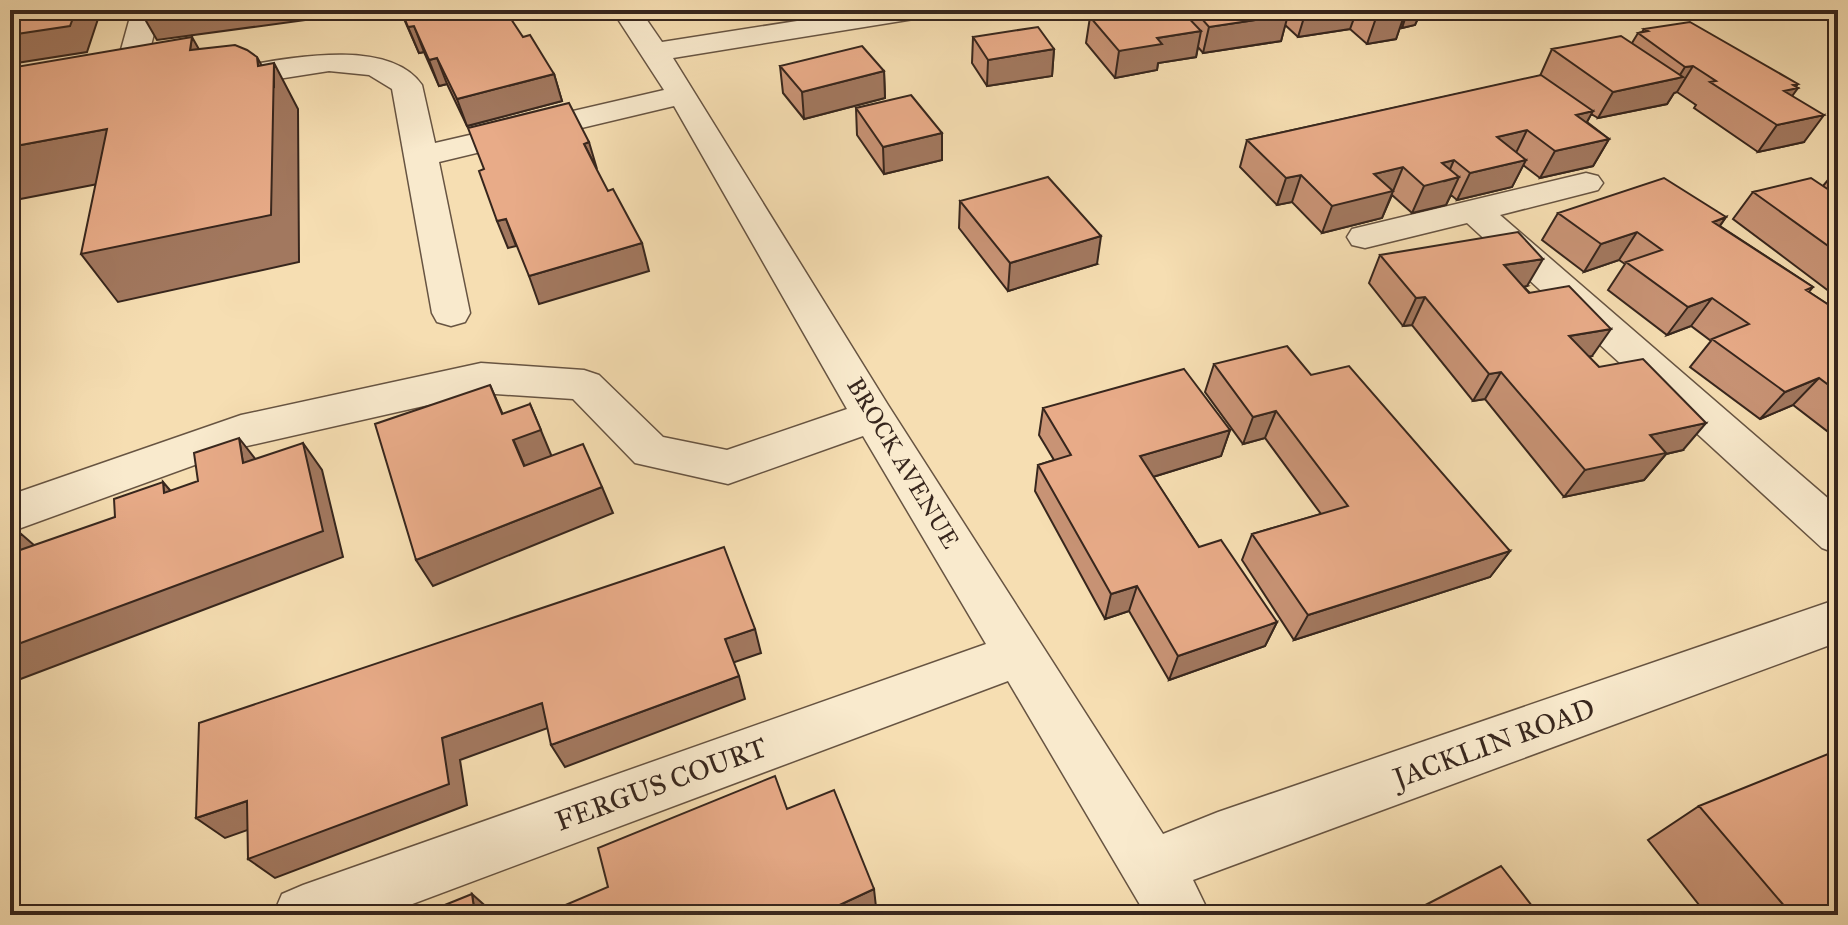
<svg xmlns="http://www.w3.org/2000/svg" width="1848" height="925" font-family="'IM FELL Great Primer',serif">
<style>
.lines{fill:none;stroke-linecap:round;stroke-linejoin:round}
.minor-casing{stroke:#675442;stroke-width:3}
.minor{fill:#f9eacd;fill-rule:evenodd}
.wall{fill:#c89375;stroke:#37261d;stroke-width:2}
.shaded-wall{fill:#a2785f;stroke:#37261d;stroke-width:2}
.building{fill:#e8ab88;stroke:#37261d;stroke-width:2}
.labels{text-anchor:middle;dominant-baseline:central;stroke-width:8;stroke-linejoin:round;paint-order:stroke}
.street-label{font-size:24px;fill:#37261d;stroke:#f9eacd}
.near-street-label{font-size:28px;fill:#37261d;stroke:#f9eacd}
</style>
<rect width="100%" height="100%" fill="#f6deb2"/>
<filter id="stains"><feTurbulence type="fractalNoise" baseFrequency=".0025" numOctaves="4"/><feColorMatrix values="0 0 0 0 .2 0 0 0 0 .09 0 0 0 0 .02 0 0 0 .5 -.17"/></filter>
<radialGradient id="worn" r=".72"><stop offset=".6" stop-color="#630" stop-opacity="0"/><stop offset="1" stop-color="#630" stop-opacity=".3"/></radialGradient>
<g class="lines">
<g class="minor-casing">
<path id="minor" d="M132 10H160L139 93 135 100 124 102 113 100 109 93Z
M612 10H640L662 42 867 10H934L930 16 920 18 673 58 888 405 1163 834 1218 812 1838 599V642L1193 880 1210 915H1146L1008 681 383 915H273L282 894 303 885 986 644 863 436 728 484 635 463 573 399 481 393 247 446 10 532V495L241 415 481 363 584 370 599 375 663 437 727 450 847 409 674 106 439 162 470 313 465 322 451 326 437 322 432 313 392 89 369 75 329 71 220 88 209 85 205 79 209 73 220 70C272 62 386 33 422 85L435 143 664 90Z
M1586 173 1598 176 1603 183 1598 190 1500 215 1838 507V554L1822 548 1467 223 1365 248 1352 245 1347 237 1352 229Z"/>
</g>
<use href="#minor" class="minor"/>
</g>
<path class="wall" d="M400 10 523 37 554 74 562 101 467 126 447 84 439 86 424 52 419 53Z
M1186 10H1444L1420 14 1415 25 1402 28 1400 27 1396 39 1367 44 1350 29 1298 37 1285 25 1281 41 1203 53 1198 47 1196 57 1158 63 1157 70 1115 78 1086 43 1090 17 1185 14Z
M1644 29 1796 87 1792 96 1804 142 1758 152 1694 108 1696 105 1677 92 1674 93 1667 104 1598 118 1591 114 1587 122 1609 139 1593 166 1540 178 1523 165 1512 187 1457 200 1451 195 1446 205 1412 213 1392 195 1382 218 1322 233 1292 202 1277 205 1240 167 1247 140 1540 76 1552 49 1632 43 1638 33 1642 32Z
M973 37 1054 49 1052 76 987 86 972 63Z
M780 66 884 71 885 98 804 119 783 93Z
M856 108 942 133V160L884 174 857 135Z
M1838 168V298L1733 219 1753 192 1823 186Z
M960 201 1097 264 1008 291 959 228Z
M1558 213 1726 217 1720 226 1813 287 1809 292 1838 311V426L1827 431 1793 405 1760 419 1690 367 1711 341 1691 326 1667 335 1608 290 1625 264 1619 260 1584 272 1542 240Z
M1380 255 1527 286 1524 287 1592 356 1589 357 1683 450 1666 454 1644 480 1564 497 1485 399 1473 401 1412 325 1403 326 1369 283Z
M1214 364 1311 375 1510 551 1490 577 1294 640 1242 560 1252 534 1321 514 1265 438 1243 444 1205 392Z
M1043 408 1230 430 1221 456 1153 477 1199 547 1277 622 1265 646 1169 680 1129 611 1105 619 1035 491 1038 465 1054 460 1039 435Z
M1699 806 1838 915H1707L1648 840Z"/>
<path class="shaded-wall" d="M76 10H98L100 13 87 52 10 64V35Z
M173 10H379L157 40 142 14Z
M1314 10H1357L1350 29 1298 37 1306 11Z
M1408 10H1444L1420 14 1415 25 1402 28Z
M1405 13 1396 39 1367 44 1376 18Z
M1288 15 1281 41 1203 53 1209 27Z
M414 26 424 52 419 53 408 27Z
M1201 31 1196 57 1158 63 1157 70 1115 78 1119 51 1157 38Z
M192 37 218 83 190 50Z
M1054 49 1052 76 987 86 988 60Z
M257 57 274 88V63L298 109 299 262 118 302 81 254 258 66Z
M437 58 447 84 439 86 429 60Z
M1693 66 1677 92 1674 93 1667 104 1598 118 1613 92 1678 78 1685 67Z
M884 71 885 98 804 119 802 92Z
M554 74 562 101 467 126 457 99Z
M1798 84 1795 88H1798L1779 114 1784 91Z
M1593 111 1578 138 1576 115Z
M1824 115 1804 142 1758 152 1777 125Z
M107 129 139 176 10 201V147Z
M1527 130 1514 157 1497 137Z
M942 133V160L884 174 883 147Z
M1609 139 1593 166 1540 178 1555 151Z
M589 142 597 169 584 144Z
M1454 160 1445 181 1459 177 1446 205 1412 213 1424 186 1442 163Z
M1526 160 1512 187 1457 200 1470 173Z
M1403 167 1382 218 1322 233 1332 206 1374 174Z
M1301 175 1292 202 1277 205 1286 178Z
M1726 217 1706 245 1713 222Z
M506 219 516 246 508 248 497 221Z
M1637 232 1619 260 1584 272 1601 244Z
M1101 236 1097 264 1008 291 1010 263Z
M642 243 649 271 539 304 529 276Z
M1543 259 1527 286 1489 293 1504 265Z
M1425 297 1412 325 1403 326 1416 298Z
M1712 298 1691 326 1667 335 1688 307Z
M1611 329 1592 356 1551 364 1569 336Z
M1501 372 1485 399 1473 401 1489 374Z
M1819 378 1793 405 1760 419 1785 392Z
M490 385 514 440 530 404 552 457 525 467Z
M1276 411 1265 438 1243 444 1253 417Z
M1838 420V426L1827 431Z
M1706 423 1683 450 1666 454 1644 480 1564 497 1585 470 1650 435Z
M1230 430 1221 456 1133 483 1140 456Z
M239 438 260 465 243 463Z
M303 443 322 470 343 557 10 683V647Z
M163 482 186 509 164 493Z
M602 487 613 513 433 586 416 560Z
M20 533 50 559 20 550Z
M1510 551 1490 577 1294 640 1308 615Z
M1137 586 1129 611 1105 619 1111 594Z
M1277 622 1265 646 1169 680 1178 656Z
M755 629 761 653 732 663 725 639Z
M739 676 745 699 565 767 551 745Z
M542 703 556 725 460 760 467 805 275 878 248 859 442 738Z
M247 801 273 821 225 838 196 818Z
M874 889 876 907 860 915H818Z
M472 894 491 911V915H475Z"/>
<path class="building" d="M10 10H76L70 26 10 35Z
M143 10H173L142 14Z
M401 10H505L523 37 530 35 554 74 457 99 437 58 429 60 414 26 408 27Z
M1134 10H1181L1201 31 1157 38 1162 44 1119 51 1090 17Z
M1194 10H1282L1288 15 1209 27Z
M1367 10H1402L1405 13 1376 18Z
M1690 22 1798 84 1793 85 1798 88 1784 91 1824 115 1777 125 1710 82 1716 81 1693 66 1685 67 1638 33 1648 31 1644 29Z
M1038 27 1054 49 988 60 973 37Z
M1621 36 1683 77 1613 92 1552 49Z
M192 37 190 50 235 45 247 50 257 57 258 66 274 63 271 215 81 254 107 129 10 147V68Z
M862 46 884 71 802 92 780 66Z
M1541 75 1593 111 1576 115 1609 139 1555 151 1527 130 1497 137 1526 160 1470 173 1454 160 1442 163 1459 177 1424 186 1403 167 1374 174 1393 191 1332 206 1301 175 1286 178 1247 140Z
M911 95 942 133 883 147 856 108Z
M569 103 589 142 584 144 596 168 608 191 613 189 642 243 529 276 506 219 497 221 479 171 484 169 468 128Z
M1048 177 1101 236 1010 263 960 201Z
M1664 178 1726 217 1713 222 1813 287 1806 290 1838 311V392L1819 378 1785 392 1712 339 1749 324 1712 298 1688 307 1626 262 1662 250 1637 232 1601 244 1558 213Z
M1811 178 1838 196V253L1753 192Z
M1518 232 1543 259 1504 265 1529 293 1569 286 1611 329 1569 336 1599 367 1643 359 1706 423 1650 435 1666 453 1585 470 1501 372 1489 374 1425 297 1416 298 1380 255Z
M1287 346 1311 375 1349 366 1510 551 1308 615 1252 534 1348 506 1276 411 1253 417 1214 364Z
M1184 369 1230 430 1140 456 1199 547 1221 540 1277 622 1178 656 1137 586 1111 594 1038 465 1071 455 1043 408Z
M490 385 502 414 530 404 541 430 513 440 524 466 583 444 602 487 416 560 375 424Z
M239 438 243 463 303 443 323 531 10 647V536L20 533V550L115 517 114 499 163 482 164 493 198 481 194 453Z
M724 547 755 629 725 639 739 676 551 745 542 703 442 738 449 784 248 859 247 801 196 818 199 723Z
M1838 750V915H1792L1699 806Z
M775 776 787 809 834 790 874 889 818 915H542L608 887 598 848Z
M1501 866 1539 915H1406Z
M472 894 475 915H420Z"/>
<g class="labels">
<g class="street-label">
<text transform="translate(903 463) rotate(59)">BROCK AVENUE</text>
</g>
<g class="near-street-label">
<text transform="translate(1494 743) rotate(-20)">JACKLIN ROAD</text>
<text transform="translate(661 784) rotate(-20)">FERGUS COURT</text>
</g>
</g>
<rect width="1848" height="925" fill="none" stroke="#f6deb2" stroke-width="40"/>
<rect x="12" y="12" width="1824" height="901" fill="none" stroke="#37261d" stroke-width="4"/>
<rect x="20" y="20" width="1808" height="885" fill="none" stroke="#37261d" stroke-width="2"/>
<rect width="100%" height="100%" filter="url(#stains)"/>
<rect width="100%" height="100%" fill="url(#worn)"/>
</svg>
